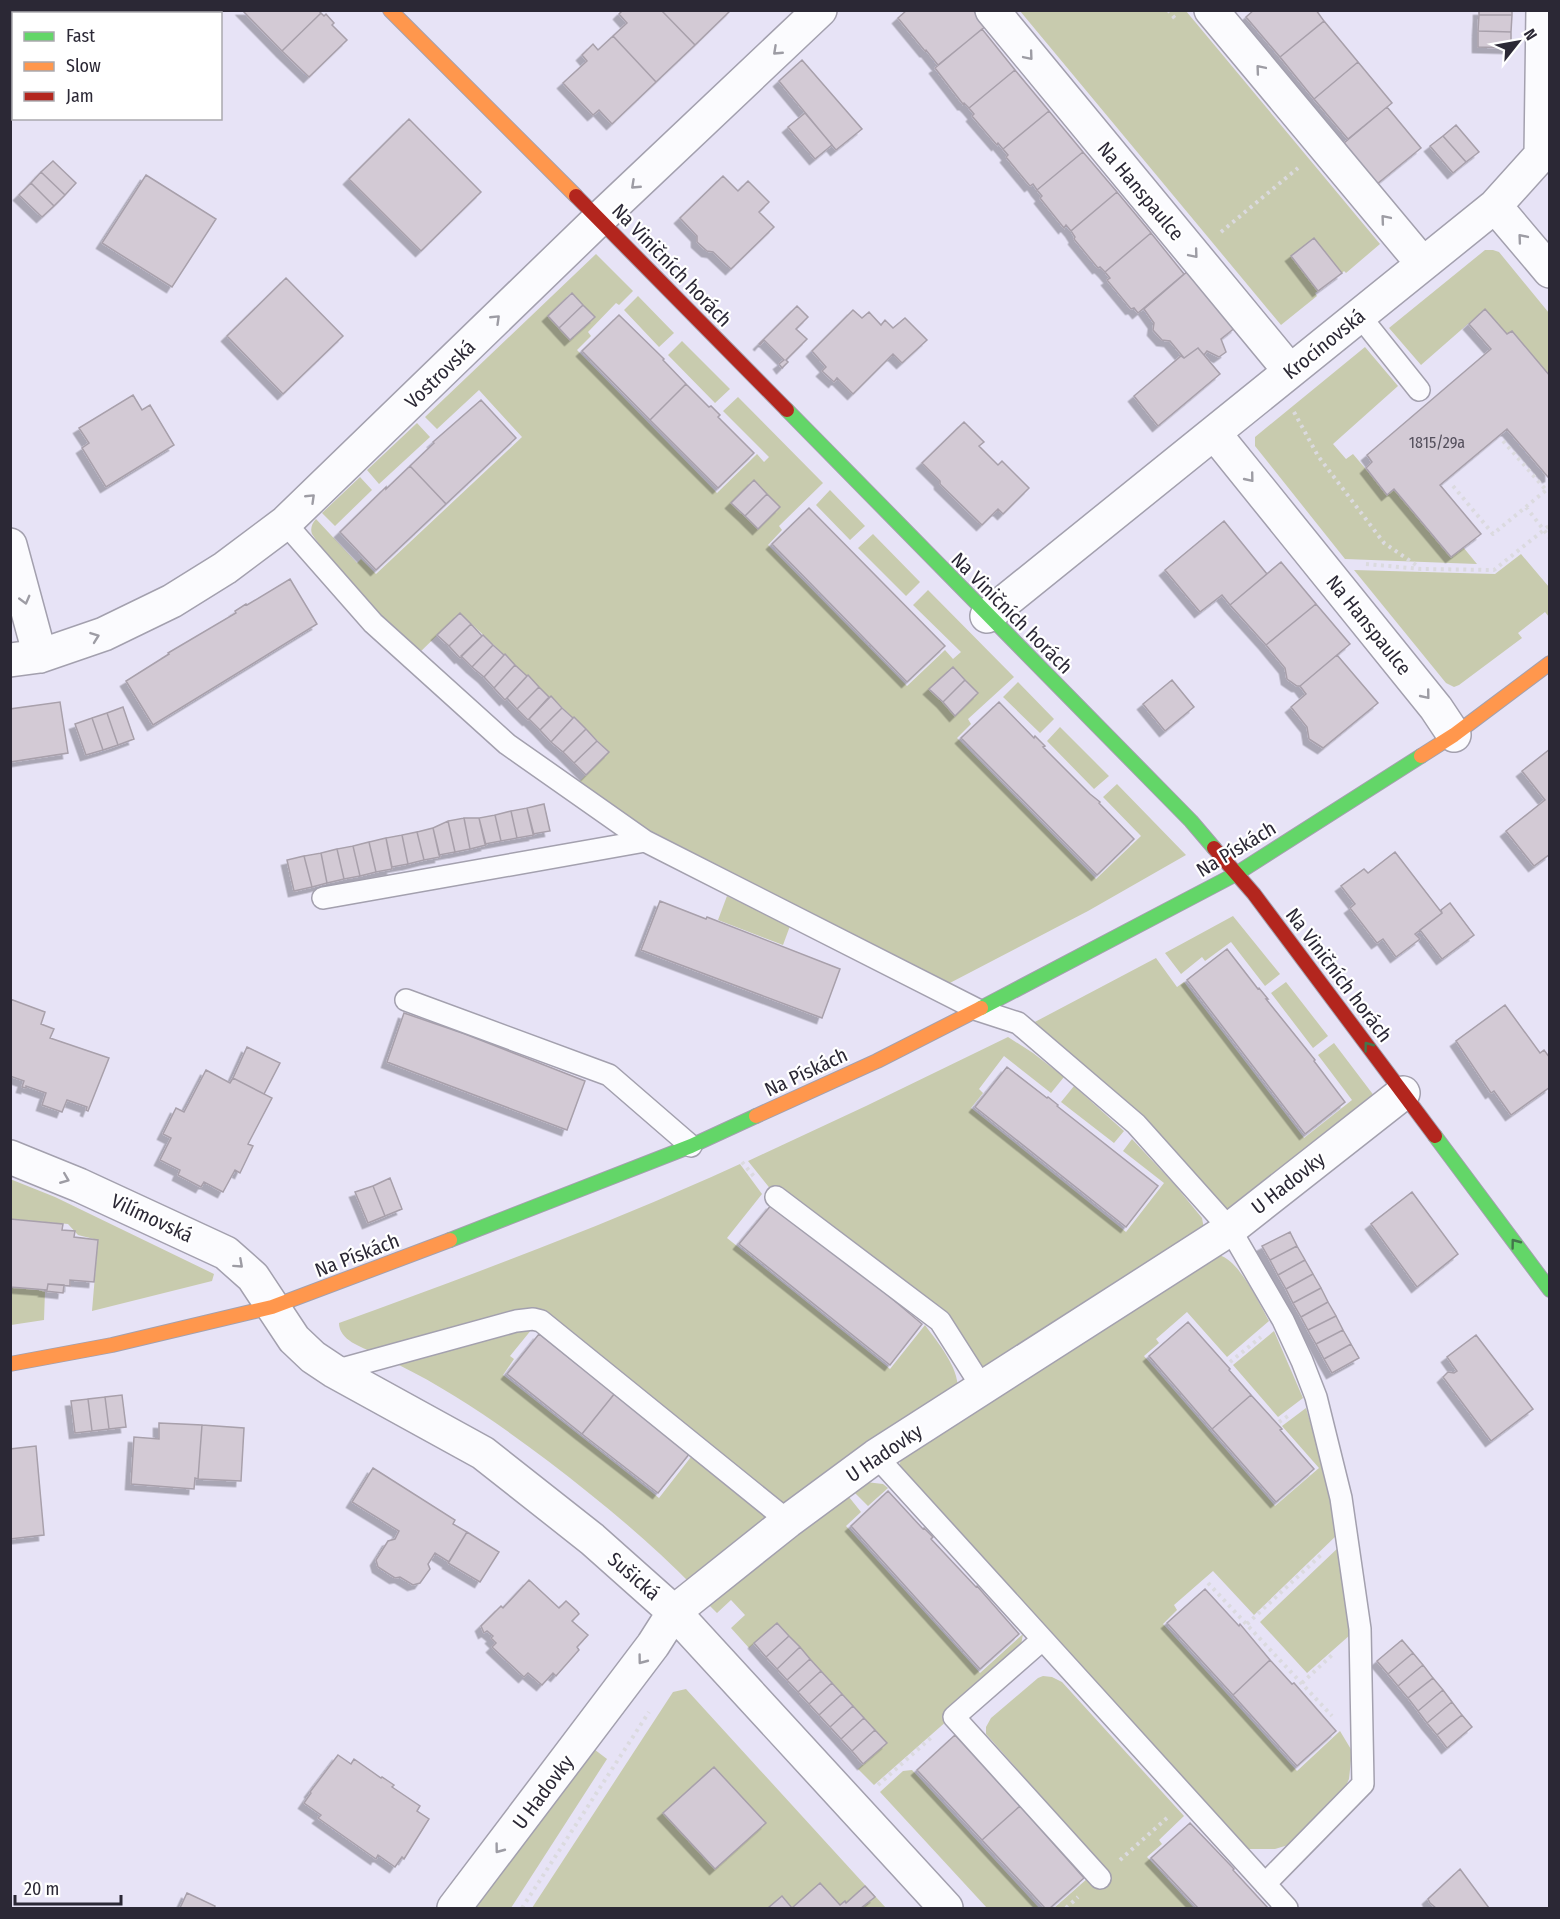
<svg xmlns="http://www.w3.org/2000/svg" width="1560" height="1919" font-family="'Fira Sans Condensed',sans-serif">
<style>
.green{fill:#c8cbae;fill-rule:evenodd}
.building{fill:#d3cad5;stroke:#a8a0ab;stroke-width:1.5;filter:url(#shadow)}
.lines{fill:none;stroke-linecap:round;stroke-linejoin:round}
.lane-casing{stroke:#a3a0ae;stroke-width:24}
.street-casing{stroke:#a3a0ae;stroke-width:36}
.fast-casing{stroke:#a3a0ae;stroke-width:16}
.slow-casing{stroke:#a3a0ae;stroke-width:16}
.jam-casing{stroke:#a3a0ae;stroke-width:16}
.path{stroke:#dbdadf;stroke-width:4;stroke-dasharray:3 4.5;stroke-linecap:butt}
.lane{stroke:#fbfbfe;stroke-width:21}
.street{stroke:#fbfbfe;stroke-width:33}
.fast{stroke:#63d668;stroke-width:14}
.slow{stroke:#ff974d;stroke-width:14}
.jam{stroke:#b3261e;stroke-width:14}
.oneway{stroke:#9d9ca4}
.oneway2{stroke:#44764c}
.labels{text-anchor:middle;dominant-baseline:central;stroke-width:4.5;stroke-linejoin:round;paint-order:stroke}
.number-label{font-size:16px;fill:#55505d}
.street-label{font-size:20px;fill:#2b2835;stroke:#fff}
</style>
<defs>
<filter id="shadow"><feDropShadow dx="-5.5" dy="5.5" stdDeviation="0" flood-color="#0004"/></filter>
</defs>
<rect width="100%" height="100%" fill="#e7e3f6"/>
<path class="green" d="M1020 11H1186L1380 244 1346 273 1344 271 1342 273 1314 238 1291 256 1318 291 1315 293 1317 296 1281 325Z
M1485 250H1493L1499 252 1549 313V376L1512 331 1507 334 1485 309 1421 365 1389 328Z
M596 254 633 291 619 305 616 303 588 332 591 336 577 350 717 493 757 454 764 462 769 457 723 411 738 397 823 483 779 526 782 530 768 545 907 686 945 650 953 659 961 652 913 605 928 590 1014 677 968 719 971 724 957 738 1096 879 1141 836 1103 797 1117 784 1186 855 1088 911 946 985 665 842 574 787 609 752 574 717 573 718 551 696 549 697 460 613 415 657 354 595 312 534C310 529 312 523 316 519L357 563 361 559 376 574 522 437 479 390 437 429 425 417ZM571 293 594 317 570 340 548 316ZM754 481 780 507 758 529 731 503ZM953 667 978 693 956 715 929 690Z
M638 296 674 333 659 347 624 310Z
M682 341 730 389 715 403 668 355Z
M1365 347 1398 386 1333 444 1346 459 1353 454 1387 494 1394 489 1451 557 1463 547 1477 564 1345 559 1255 446V437Z
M417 423 430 437 379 484 367 470Z
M360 477 372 490 335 526 322 513Z
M830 490 865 526 850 540 816 505Z
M873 534 920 582 906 596 858 548Z
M1521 554 1549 587V617L1545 612 1518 633 1522 638 1459 685 1454 687 1446 683 1354 570 1495 574Z
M1018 682 1054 719 1040 733 1003 697Z
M1060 727 1109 776 1094 789 1047 741Z
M727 896 790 926 783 945 718 920Z
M1233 916 1280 974 1265 986 1231 942 1205 961 1202 957 1181 974 1165 953Z
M1156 958 1177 987 1184 982 1304 1138 1352 1100 1318 1055 1334 1043 1378 1101 1227 1209 1031 1024Z
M1286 982 1328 1036 1313 1048 1271 993Z
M1008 1037 1033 1053 1064 1077 1051 1093 1004 1056 979 1089 983 1093 971 1108 1126 1232 1164 1183 1123 1151 1132 1139 1175 1185 1202 1218 1204 1229 980 1371 942 1313 786 1191H772L748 1161 866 1106Z
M1074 1086 1124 1131 1114 1143 1061 1102Z
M740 1164 762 1194 727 1238 890 1369 925 1325C938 1343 958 1366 958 1389L790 1513 543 1314 375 1353C361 1347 339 1340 339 1323 474 1274 609 1224 740 1164Z
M10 1179 55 1197 214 1274 212 1281 92 1311 98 1240 78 1235 68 1224 11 1219Z
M1219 1255C1239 1260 1259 1303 1269 1321L1227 1357 1187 1312 1156 1339 1159 1343 1144 1356 1275 1506 1319 1468 1282 1426 1306 1408 1324 1469 1337 1535 1254 1615 1213 1571 1174 1605 1177 1610 1163 1624 1297 1771 1340 1731 1352 1751 1349 1779 1340 1799 1305 1840 1275 1849H1242L900 1473 899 1465 903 1456Z
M10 1287 45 1291 44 1320 11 1325Z
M522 1328 532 1329 510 1356 514 1359 503 1375 659 1498 694 1453 775 1523 694 1587C649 1541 599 1500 548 1461 500 1425 452 1391 397 1364Z
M1274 1331 1303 1398 1278 1417 1233 1365Z
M866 1482 883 1484 888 1488 868 1506 854 1492 849 1497 861 1512 846 1526 980 1673 1023 1634 1020 1651 1014 1662 874 1785 858 1769 886 1743 777 1623 749 1648 731 1628 745 1615 731 1600 717 1613 704 1600Z
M1340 1546 1350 1635 1307 1673 1260 1622Z
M1043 1676 1052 1677 1062 1682 1184 1816 1159 1840 1162 1844 1147 1857 1194 1908H1054L1088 1878 1108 1877 1111 1875 986 1734V1727L991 1718 1038 1678Z
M686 1689 886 1908H532L673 1692Z
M586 1743 607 1759 511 1908H465Z
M912 1770 1039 1908H987L880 1792 903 1771Z"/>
<path class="building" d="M242 10H318L321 13 282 51Z
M623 10H661L695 45 656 82 613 36 627 23 619 14Z
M661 10H731L695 45Z
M907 10H973L986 26 938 65 926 50 925 51 898 18Z
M1254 10H1316L1324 21 1280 57 1246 17Z
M1479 10H1512V15H1479Z
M321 13 324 16 326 14 334 23 332 25 347 40 309 77 282 51Z
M1479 15H1512L1511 32 1478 31Z
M1324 21 1358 62 1314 99 1280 57Z
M982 29 1015 70 969 108 964 103 963 104 935 68Z
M1478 31 1511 32V48L1478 47Z
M613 36 656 82 612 124 599 110 593 115 563 83 587 61 582 55 593 44 598 50Z
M802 60 862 129 836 150 779 81Z
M1358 62 1392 103 1348 139 1314 99Z
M1015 70 1049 111 1003 149 998 143 997 145 972 116 974 114 969 108Z
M1387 107 1421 148 1377 184 1344 143Z
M1049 111 1083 152 1037 190 1033 184 1030 186 1006 157 1008 155 1003 149Z
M805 113 832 145 815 159 788 127Z
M409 119 481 192 421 251 349 179Z
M1456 125 1479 152 1466 162 1443 136Z
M1443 136 1466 162 1453 173 1430 146Z
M1083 152 1117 192 1071 231 1066 225 1064 228 1040 198 1042 196 1037 190Z
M53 161 76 183 65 195 41 172Z
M41 172 65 195 54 206 31 183Z
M146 175 216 219 172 287 102 243Z
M723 176 738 191 748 181 769 202 759 212 774 227 731 269 713 252 707 251 697 242V236L680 218Z
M31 183 54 206 42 217 19 195Z
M1117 192 1151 233 1105 272 1100 267 1098 268 1074 239 1075 237 1071 231Z
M1151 233 1184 274 1138 313 1134 308 1131 309 1107 280 1110 278 1105 272Z
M1314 238 1342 273 1318 291 1291 256Z
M1189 270 1236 327 1221 339 1226 352 1219 357 1207 351 1204 355 1198 348 1184 358 1170 341 1162 340 1153 330 1154 323 1144 309Z
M286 278 343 336 283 394 227 336Z
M572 293 583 305 559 328 548 316Z
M583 305 595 317 570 340 559 328Z
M797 306 808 317 796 329 807 339 786 360 788 362 782 368 779 364 784 360 764 340 760 345 759 344Z
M1485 309 1507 334 1512 331 1550 376V476L1548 477 1507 429 1440 485 1481 534 1451 557 1394 489 1387 495 1366 468 1372 462 1367 455 1491 349 1469 324Z
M853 310 862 318 869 312 881 325 885 320 893 328 905 318 927 340 902 363 893 354 853 394 837 378 834 382 822 371 826 367 812 351Z
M619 315 664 359 663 360 686 384 650 420 582 351Z
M1198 348 1220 374 1158 426 1134 396 1181 356 1184 358Z
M686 384 709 407 711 406 720 415 718 417 754 453 718 488 650 420Z
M133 395 142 410 150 405 174 445 106 487 82 448 89 443 79 428Z
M481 400 516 438 446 504 410 466 434 443 433 442Z
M964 422 984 442 979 446 998 465 1002 461 1029 488 1003 514 998 509 982 525 940 484V481L922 463Z
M410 466 446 504 376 570 340 532 386 487V489Z
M754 480 767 494 745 516 731 503Z
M767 494 780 507 758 529 745 516Z
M809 508 945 646 907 682 772 544Z
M1224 521 1267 574 1230 605 1222 595 1200 612 1165 570Z
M1281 562 1316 604 1266 645 1230 605Z
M290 579 317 624 153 725 126 681 169 654 168 653 236 613 235 611 246 604 247 605Z
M1316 604 1350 644 1300 686H1297L1287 679 1285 668 1266 645Z
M460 613 471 624 449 646 437 635Z
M471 624 482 636 460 658 449 646Z
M483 635 493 645 472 667 461 656Z
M493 645 504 655 484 677 472 667Z
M505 654 515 665 494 688 484 677Z
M1337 655 1378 703 1323 748 1309 739 1307 727 1291 707 1306 694 1300 686Z
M515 665 527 676 505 700 494 688Z
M953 667 965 680 943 702 929 689Z
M528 675 539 687 517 709 507 698Z
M965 680 978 693 955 716 943 702Z
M1172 680 1194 707 1165 731 1143 704Z
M539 687 549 697 528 720 517 709Z
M551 696 562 708 540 730 529 719Z
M60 702 68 753 10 762V709Z
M999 702 1034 738 1035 736 1045 746 1043 747 1090 794 1100 802 1099 803 1134 839 1097 875 961 738Z
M123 707 134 739 118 745 107 713Z
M562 708 573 718 551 742 540 730Z
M107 713 118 745 103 750 92 718Z
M574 717 586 729 563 752 551 742Z
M92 718 103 750 86 755 75 724Z
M586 729 597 741 574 763 563 752Z
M597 741 609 752 586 775 574 763Z
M1550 749V854L1534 866 1506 831 1545 800 1522 771Z
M544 804 550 831 533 834 527 808Z
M527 808 534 835 517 838 511 811Z
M511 811 517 838 501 841 495 815Z
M495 815 501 841 485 844 479 818Z
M464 818 470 849 455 852 448 821Z
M464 818H479L486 845 470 849Z
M448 821 455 852 439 855 433 828Z
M433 828 440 857 424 860 417 832Z
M417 832 424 860 408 864 402 835Z
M402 835 408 864 392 867 386 838Z
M386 838 392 869 376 872 369 842Z
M369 842 376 872 360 876 353 846Z
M353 846 360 876 344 879 337 849Z
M337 849 344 879 327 883 321 853Z
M1395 852 1442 913 1415 934 1420 939 1396 957 1383 939 1377 943 1350 908 1355 904 1341 886 1364 869 1368 873Z
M321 853 327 883 312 887 304 856Z
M304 856 312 887 294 891 287 860Z
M660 901 706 919 707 917 840 969 822 1018 641 950Z
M1450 903 1474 935 1442 959 1420 930 1442 913 1441 910Z
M1227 949 1258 989 1259 988 1268 999H1266L1315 1060 1314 1061 1345 1102 1305 1134 1187 980Z
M10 999 45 1012 41 1024 54 1029 50 1038 109 1058 88 1111 86 1110 87 1107 67 1100 62 1112 42 1105 46 1093 26 1086V1088L22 1087 24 1081 10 1076Z
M1505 1005 1540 1053 1544 1050 1550 1058V1087L1511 1115 1494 1091 1491 1093 1456 1041Z
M404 1013 465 1034 585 1081 567 1130 387 1062Z
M247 1047 280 1063 264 1094 233 1078Z
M1007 1067 1047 1098 1048 1097 1058 1105 1057 1106 1158 1186 1126 1227 975 1107Z
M206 1070 230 1083 233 1078 272 1098 248 1144 253 1146 240 1173 235 1170 223 1192 204 1182 201 1187 178 1175 180 1170 160 1160 171 1138 163 1134 176 1108 184 1112Z
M390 1178 402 1209 385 1216 373 1186Z
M373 1186 385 1216 368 1223 355 1192Z
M1412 1192 1458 1254 1417 1287 1371 1224Z
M772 1204 884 1292 922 1324 890 1365 739 1244Z
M10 1219 63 1224 62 1230 75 1231 74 1237 98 1240 94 1282 70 1280V1286L48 1284 47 1290 10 1287Z
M1290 1232 1297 1246 1270 1260 1262 1246Z
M1297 1246 1305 1260 1278 1275 1270 1260Z
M1305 1260 1313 1274 1286 1289 1278 1275Z
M1313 1274 1321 1288 1293 1303 1286 1289Z
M48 1284 64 1285 63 1293 45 1291 47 1290Z
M1321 1288 1328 1302 1301 1317 1293 1303Z
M1328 1302 1336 1316 1308 1330 1301 1317Z
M1336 1316 1343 1330 1316 1344 1308 1330Z
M1188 1322 1230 1369 1229 1370 1251 1395 1212 1429 1149 1356Z
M1343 1330 1351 1344 1324 1359 1316 1344Z
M539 1334 578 1365 579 1363 615 1393 582 1434 507 1374Z
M1476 1335 1533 1409 1491 1441 1443 1377 1448 1372 1454 1373 1457 1371 1447 1357Z
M1351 1344 1359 1358 1332 1373 1324 1359Z
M615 1393 690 1453 658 1493 582 1434Z
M122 1395 126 1427 109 1429 105 1397Z
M1251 1395 1282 1429 1280 1430 1314 1469 1276 1502 1212 1429Z
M105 1397 109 1429 92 1431 88 1399Z
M88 1399 92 1431 75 1433 71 1401Z
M159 1423 202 1425 198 1479 195 1478 194 1489 131 1484 134 1437 159 1439Z
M202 1425 244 1428 241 1481 198 1479Z
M36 1446 44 1535 10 1539V1449Z
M373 1468 455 1520 453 1524 467 1532 449 1562 435 1553 428 1564 430 1569 420 1583 413 1585 400 1577 395 1578 378 1567 376 1560 388 1541 395 1539 399 1531 352 1502Z
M888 1491 923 1529 924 1528 933 1537 931 1539 976 1587 977 1586 1019 1634 980 1669 851 1526Z
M467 1532 499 1552 480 1582 448 1563Z
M529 1580 559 1608 566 1601 577 1611 579 1614 572 1621 588 1635 577 1647 579 1650 556 1676 553 1673 542 1685 528 1673 524 1677 492 1647 496 1643 491 1638 493 1636 487 1631 484 1633 481 1626 501 1606 503 1608Z
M1205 1589 1239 1626 1240 1624 1270 1660 1233 1695 1167 1623Z
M777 1623 789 1636 766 1657 754 1643Z
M789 1636 800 1647 777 1669 766 1657Z
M1402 1640 1413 1653 1388 1674 1377 1661Z
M800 1647 810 1659 787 1680 777 1669Z
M1413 1653 1423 1665 1398 1686 1388 1674Z
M810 1659 821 1671 798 1692 787 1680Z
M1270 1660 1292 1684 1294 1683 1336 1731 1297 1766 1233 1695Z
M1423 1665 1433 1678 1408 1698 1398 1686Z
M821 1671 832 1683 809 1704 798 1692Z
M1433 1678 1443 1690 1418 1711 1408 1698Z
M832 1683 842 1694 819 1715 809 1704Z
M1443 1690 1452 1702 1427 1723 1418 1711Z
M842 1694 853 1706 830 1727 819 1715Z
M1452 1702 1462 1715 1437 1735 1427 1723Z
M853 1706 864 1718 841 1739 830 1727Z
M1462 1715 1472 1727 1447 1748 1437 1735Z
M864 1718 875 1730 852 1751 841 1739Z
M875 1730 887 1743 863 1764 852 1751Z
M955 1735 1020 1806 982 1840 917 1770Z
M338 1755 351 1764 354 1759 381 1778 382 1777 394 1785 392 1787 420 1806 417 1811 429 1819 404 1859 402 1857 395 1867 378 1855 376 1859 318 1818 321 1815 304 1803 311 1793 310 1792Z
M714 1767 766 1823 715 1869 663 1813Z
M1020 1806 1084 1878 1050 1908H1045L982 1840Z
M1190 1823 1234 1869 1233 1870 1268 1908H1198L1151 1858Z
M1460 1869 1489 1908H1436L1430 1903 1428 1899Z
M820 1883 840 1905 845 1901 846 1903 865 1886 875 1897 861 1908H768L782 1896 792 1908Z
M187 1893 215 1906 214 1908H180Z"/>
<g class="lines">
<g class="lane-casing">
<path id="lane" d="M1359 315 1419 390
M285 523 373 623 507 744 645 841 978 1010 1018 1023 1136 1124 1230 1229 1283 1320 1302 1361 1316 1397 1341 1498 1360 1629 1363 1784 1265 1884
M323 898 645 841
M406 1000 609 1075 691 1146
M776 1197 940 1321 982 1387
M334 1371 516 1321 533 1319 541 1321 788 1521
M876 1456 1287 1908
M1042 1640 954 1717 1100 1878"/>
</g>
<g class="street-casing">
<path id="street" d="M992 10 1290 371
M1211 10 1423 264
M1495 206 1550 271
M1214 433 1436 708 1454 735
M10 545 40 656
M987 616 1495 206 1541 155 1543 10
M10 660 40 656 104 634 172 601 225 568 285 523 599 219 820 10
M10 1157 79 1185 226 1253 253 1277 294 1339 313 1357 334 1371 483 1453 592 1539 674 1612 946 1908
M454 1908 653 1645 674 1612 788 1521 876 1456 1230 1229 1403 1093"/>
</g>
<g class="fast-casing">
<path id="fast" d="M787 410 1191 821 1214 848
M981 1008 1236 874 1421 756
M1435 1136 1550 1290
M450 1240 691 1146 756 1116"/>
</g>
<g class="slow-casing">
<path id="slow" d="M390 10 576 196
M1421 756 1454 735 1550 663
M756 1116 877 1061 981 1008
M10 1364 112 1345 272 1307 450 1240"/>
</g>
<g class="jam-casing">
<path id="jam" d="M576 196 787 410
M1214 848 1254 894 1435 1136"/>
</g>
<path class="path" d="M1168 10 1177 21
M1221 232 1298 168
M1294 412 1318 456 1384 543 1419 567
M1503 441 1546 490
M1453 486 1493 534 1550 487
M1526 507 1550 538
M1366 564 1421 569 1494 570 1550 525
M742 1162 756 1179
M1230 1362 1261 1337
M1279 1422 1291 1414
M1208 1583 1332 1716
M1247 1624 1321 1555
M1302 1683 1332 1655
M878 1785 933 1736
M1120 1860 1168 1817
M522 1908 649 1712
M1066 1908 1078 1897"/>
<use href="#lane" class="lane"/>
<use href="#street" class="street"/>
<use href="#fast" class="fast"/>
<use href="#slow" class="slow"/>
<use href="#jam" class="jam"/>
</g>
<defs><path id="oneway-chevron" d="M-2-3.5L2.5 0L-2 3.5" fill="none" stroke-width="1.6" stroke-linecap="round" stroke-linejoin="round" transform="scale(1.5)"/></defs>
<g class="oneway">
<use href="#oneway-chevron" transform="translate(777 51) rotate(137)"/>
<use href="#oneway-chevron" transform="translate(1029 56) rotate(50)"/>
<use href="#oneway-chevron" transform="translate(1260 69) rotate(-130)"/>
<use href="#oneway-chevron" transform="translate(635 185) rotate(137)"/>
<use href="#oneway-chevron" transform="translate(1385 219) rotate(-130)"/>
<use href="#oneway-chevron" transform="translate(1522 238) rotate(-130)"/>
<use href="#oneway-chevron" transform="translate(1194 254) rotate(50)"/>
<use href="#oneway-chevron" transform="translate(496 319) rotate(-44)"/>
<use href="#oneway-chevron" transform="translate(1250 478) rotate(51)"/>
<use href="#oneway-chevron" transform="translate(311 498) rotate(-44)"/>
<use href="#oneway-chevron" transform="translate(25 600) rotate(75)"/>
<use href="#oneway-chevron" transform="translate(95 637) rotate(-20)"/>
<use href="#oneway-chevron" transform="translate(1426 695) rotate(51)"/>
<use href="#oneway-chevron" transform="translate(65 1179) rotate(22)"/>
<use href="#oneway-chevron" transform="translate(239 1264) rotate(42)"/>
<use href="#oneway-chevron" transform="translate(642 1660) rotate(127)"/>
<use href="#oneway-chevron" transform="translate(499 1849) rotate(127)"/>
</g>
<g class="oneway2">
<use href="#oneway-chevron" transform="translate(1368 1046) rotate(-127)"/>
<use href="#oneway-chevron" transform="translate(1515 1243) rotate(-127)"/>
</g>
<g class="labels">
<g class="number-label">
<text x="1437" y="442">1815/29a</text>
</g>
<g class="street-label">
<text transform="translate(1141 191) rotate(50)">Na Hanspaulce</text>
<text transform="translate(672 265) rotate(46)">Na Viničních horách</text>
<text transform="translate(1324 344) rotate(-39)">Krocínovská</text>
<text transform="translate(440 374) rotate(-44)">Vostrovská</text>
<text transform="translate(1012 613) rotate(45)">Na Viničních horách</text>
<text transform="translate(1369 625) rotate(51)">Na Hanspaulce</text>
<text transform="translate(1236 849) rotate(-31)">Na Pískách</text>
<text transform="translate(1339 975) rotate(53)">Na Viničních horách</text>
<text transform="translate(806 1072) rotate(-25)">Na Pískách</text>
<text transform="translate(1288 1183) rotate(-38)">U Hadovky</text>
<text transform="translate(152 1218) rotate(25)">Vilímovská</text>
<text transform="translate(357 1255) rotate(-21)">Na Pískách</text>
<text transform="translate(884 1453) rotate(-34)">U Hadovky</text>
<text transform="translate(634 1576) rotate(41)">Sušická</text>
<text transform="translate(543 1792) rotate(-53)">U Hadovky</text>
</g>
</g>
<rect width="1560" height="1919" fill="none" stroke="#2b2835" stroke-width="24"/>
<rect x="12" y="12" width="210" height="108" fill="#ffffff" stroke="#aaa9ae" stroke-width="1.5"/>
<rect x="24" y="32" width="30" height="9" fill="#63d668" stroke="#aaa9ae" stroke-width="1.5"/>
<text x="66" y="42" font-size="18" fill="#2b2835">Fast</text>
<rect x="24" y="62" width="30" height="9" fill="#ff974d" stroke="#aaa9ae" stroke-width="1.5"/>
<text x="66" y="72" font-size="18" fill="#2b2835">Slow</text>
<rect x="24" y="92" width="30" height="9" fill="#b3261e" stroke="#aaa9ae" stroke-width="1.5"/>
<text x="66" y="102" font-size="18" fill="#2b2835">Jam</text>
<g transform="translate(1518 42) rotate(59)" stroke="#ffffff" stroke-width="4.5" paint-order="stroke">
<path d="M0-4.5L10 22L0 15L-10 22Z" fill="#2b2835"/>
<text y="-9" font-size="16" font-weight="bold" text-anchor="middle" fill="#2b2835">N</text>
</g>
<path d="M15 1895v9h106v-9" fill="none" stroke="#2b2835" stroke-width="3"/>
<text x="24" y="1895" font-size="18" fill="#2b2835" stroke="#ffffff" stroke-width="4.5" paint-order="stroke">20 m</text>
</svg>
